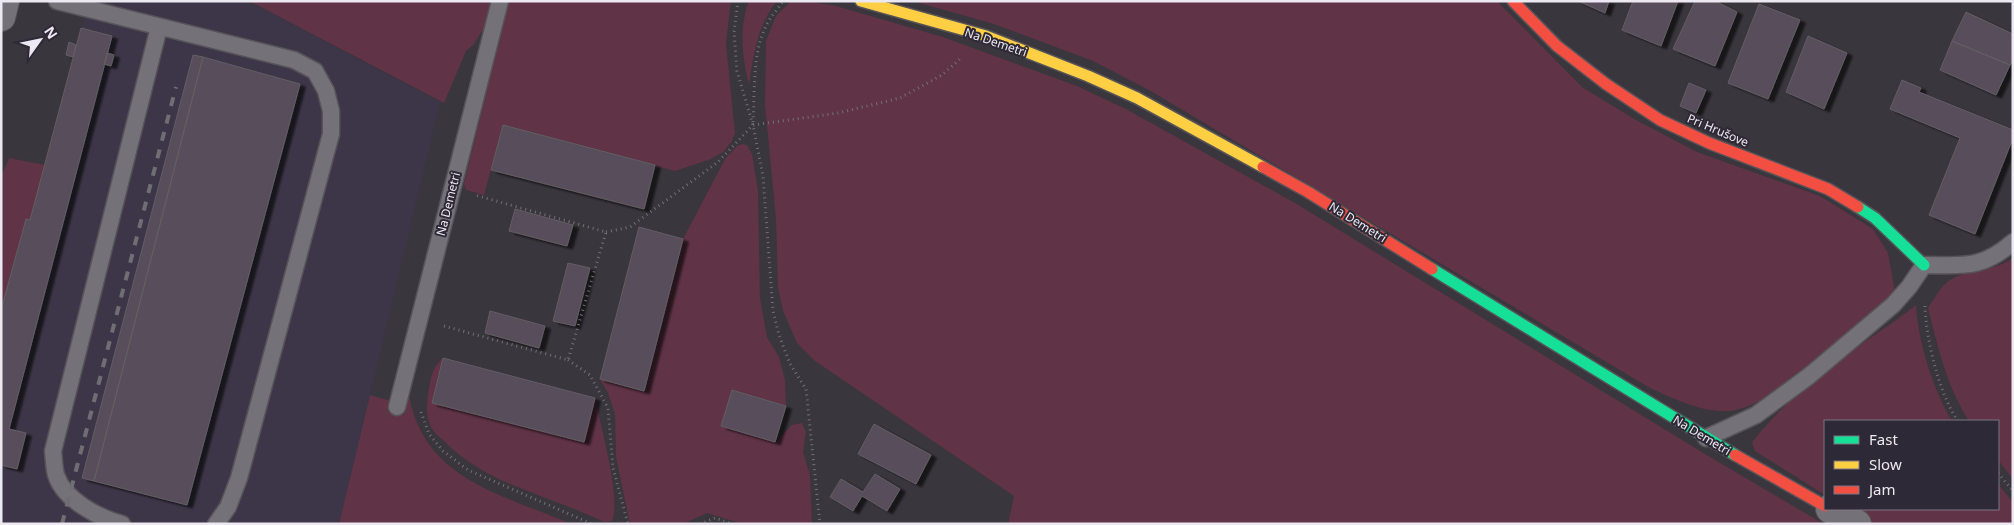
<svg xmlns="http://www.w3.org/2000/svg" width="2014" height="525" font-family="'Noto Sans',sans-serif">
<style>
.built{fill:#3d3648}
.green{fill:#603346}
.building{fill:#584d5a;stroke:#625e64;filter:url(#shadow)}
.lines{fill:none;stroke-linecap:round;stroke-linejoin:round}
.lane-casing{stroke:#565359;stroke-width:19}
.street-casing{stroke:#565359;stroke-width:30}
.fast-casing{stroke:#565359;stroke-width:14}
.slow-casing{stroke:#565359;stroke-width:14}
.jam-casing{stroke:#565359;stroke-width:14}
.path{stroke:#727175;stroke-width:3;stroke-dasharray:1 4;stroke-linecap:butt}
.lane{stroke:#747278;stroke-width:16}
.street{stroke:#747278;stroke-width:28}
.fast{stroke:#16e098;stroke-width:11}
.slow{stroke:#ffcf43;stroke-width:11}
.jam{stroke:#f24e42;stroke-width:11}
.rail{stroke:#706e74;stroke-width:4;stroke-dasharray:9 9;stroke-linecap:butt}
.labels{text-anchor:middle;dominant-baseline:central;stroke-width:4;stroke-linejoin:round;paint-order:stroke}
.street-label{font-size:12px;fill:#ede9f2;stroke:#2e2936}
</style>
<defs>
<filter id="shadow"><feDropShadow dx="5.5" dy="3" stdDeviation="1" flood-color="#0009"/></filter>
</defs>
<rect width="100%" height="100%" fill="#39363d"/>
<path class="built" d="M89 1H249L440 102 339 524H1V310L26 219 30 220Z"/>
<path class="green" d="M249 1H492L487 23 474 44 466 51 444 103Z
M509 1H731L726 43 735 133 732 141 723 152 711 159 675 171 503 125 484 195 466 190 464 184Z
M749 1H777C757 26 754 54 749 84 742 60 739 25 749 1Z
M807 1 836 6 943 37 1077 86 1126 109 1295 203 1710 457 1824 524H1008L1014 496 815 361 797 343 783 311 778 288 776 219 765 105 766 41 776 16 790 2Z
M912 1H1497L1582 87 1636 120 1697 152 1820 196 1873 229 1888 253 1896 297C1861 326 1772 408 1730 411 1702 413 1675 399 1650 388L1149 90 1093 61 994 24Z
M743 144 747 145 752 154 758 191 760 298 767 337 779 357 785 380 786 406 733 390 722 426 775 442 792 425 802 423 806 432 803 452 810 475 812 524H743L707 513 683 524H630L616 457 615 414 608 393 600 379 644 391 683 239 725 159 737 146Z
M9 158 45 165 30 220 26 219 1 310V177Z
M2013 258V479L1998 460V421H1969C1947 387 1938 348 1928 308 1933 301 1938 291 1944 285 1962 267 1993 273 2013 258Z
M1916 305C1918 341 1933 390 1952 421H1825V495L1755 451 1752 442C1774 415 1799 391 1826 370 1855 347 1887 328 1916 305Z
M443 358 432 403 584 442 595 398C600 423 622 501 612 521L604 522C551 496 487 485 445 442 441 438 435 434 432 429 426 418 426 407 428 396 430 381 431 368 443 358Z
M370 395 391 401 388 411 404 415 409 395C424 480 502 494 571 524H339Z
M1998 484 2013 502V524H1875L1849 509H1998Z"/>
<path class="building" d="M1578 1H1609L1605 13Z
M1633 1H1678L1661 46 1622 30Z
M1695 1H1715L1737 12 1715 66 1673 49Z
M1759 4 1800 20 1768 99 1728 83Z
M1966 12 2013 34V60L2010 65 1952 41Z
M81 28 112 36 9 429 26 433 17 469 1 465V310L26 219 30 220Z
M1808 36 1847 53 1824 109 1786 92Z
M1952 41 2010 65 1996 95 1940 70Z
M69 42 76 45 73 57 66 55Z
M107 53 114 55 111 66 104 64Z
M193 55 203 57 94 481 82 478Z
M203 57 300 84 187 505 94 481Z
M1902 80 1921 88 1919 92 2013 130V138L1975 234 1929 215 1960 138 1890 109Z
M1689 83 1706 90 1696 113 1680 106Z
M503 125 655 165 644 209 491 170Z
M515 209 573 225 567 246 509 231Z
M639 227 683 239 644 391 600 379Z
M568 263 590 268 575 326 553 321Z
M490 311 545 326 539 348 485 333Z
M443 358 595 398 584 442 432 403Z
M732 390 786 406 775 442 721 426Z
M874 424 931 455 916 484 858 454Z
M875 474 900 489 887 511 862 496 853 511 830 497 841 479 863 492Z"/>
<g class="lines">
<g class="lane-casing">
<path id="lane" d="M57 1 294 60 315 71 326 91 331 111V134L324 160 239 478 228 507 216 524
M397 407 500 1
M1706 438 1756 415 1809 376 1893 305 1909 287 1924 265C1963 265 1981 270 2013 242
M122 524C99 518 64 500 56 475 54 468 54 459 53 451L159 27"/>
</g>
<g class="street-casing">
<path id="street" d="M1 17 5 1
M1830 509 1857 524"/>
</g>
<g class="fast-casing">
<path id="fast" d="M1858 207 1875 218 1924 265
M1432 269 1735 455"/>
</g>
<g class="slow-casing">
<path id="slow" d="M861 1 986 36 1088 76 1137 98 1263 167"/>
</g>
<g class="jam-casing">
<path id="jam" d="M1513 1 1557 46 1606 84 1660 120 1709 143 1828 189 1858 207
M1263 167 1308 192 1432 269
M1735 455 1825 506"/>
</g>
<path class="path" d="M738 1 734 32 737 71 753 125 763 176 773 311 779 335 790 364 806 389 820 524
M753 122C755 91 752 52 767 24 771 16 778 9 783 1
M606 232 630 227 718 162 753 125 838 113 900 98 942 75 960 59
M1925 306C1926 339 1939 394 1958 421
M444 326 568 360 606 232 475 195
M568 360 590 375 608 408 613 468 628 524
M421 412 429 434 443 451 468 470 592 524
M1998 473 2013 491
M700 524 715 518 732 524"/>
<use href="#lane" class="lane"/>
<use href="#street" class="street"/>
<use href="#fast" class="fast"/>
<use href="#slow" class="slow"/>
<use href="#jam" class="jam"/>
<path class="rail" d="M62 524 176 87"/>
</g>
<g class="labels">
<g class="street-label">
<text transform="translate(996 42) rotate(19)">Na Demetri</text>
<text transform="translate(1718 130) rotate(23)">Pri Hrušove</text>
<text transform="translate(448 204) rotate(-76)">Na Demetri</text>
<text transform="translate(1358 222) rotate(32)">Na Demetri</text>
<text transform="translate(1702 435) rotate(31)">Na Demetri</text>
</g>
</g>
<rect width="2014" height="525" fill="none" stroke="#ede9f2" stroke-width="5"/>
<rect x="1824" y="420" width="175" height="90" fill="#2e2936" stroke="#7a7681"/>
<rect x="1834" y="436" width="25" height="8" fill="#16e098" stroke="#7a7681"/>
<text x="1869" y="445" font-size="15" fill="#ede9f2">Fast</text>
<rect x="1834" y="461" width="25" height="8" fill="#ffcf43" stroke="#7a7681"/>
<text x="1869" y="470" font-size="15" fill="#ede9f2">Slow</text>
<rect x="1834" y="486" width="25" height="8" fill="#f24e42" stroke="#7a7681"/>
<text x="1869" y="495" font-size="15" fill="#ede9f2">Jam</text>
<g transform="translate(40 40) rotate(57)" stroke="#2e2936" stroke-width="4" paint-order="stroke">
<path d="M0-4L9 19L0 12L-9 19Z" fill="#ede9f2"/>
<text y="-8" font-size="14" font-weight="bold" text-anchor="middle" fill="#ede9f2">N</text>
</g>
</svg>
